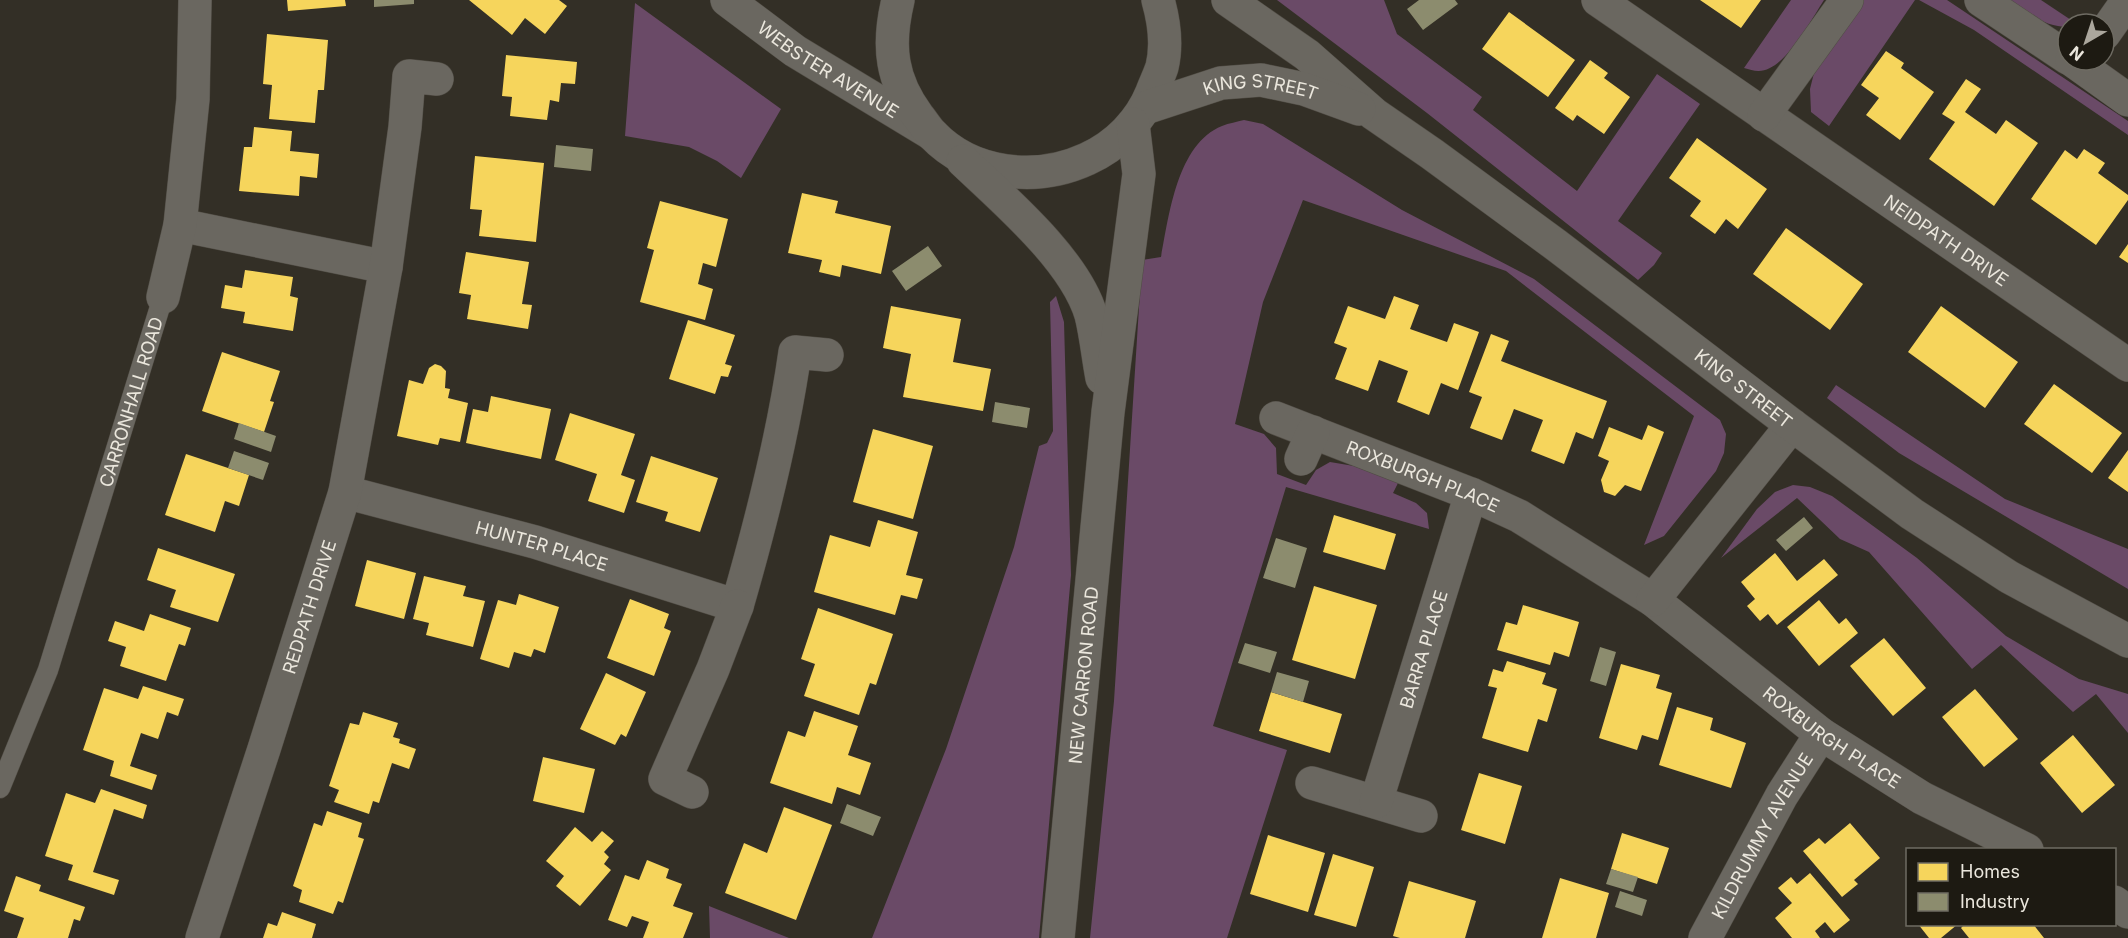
<svg xmlns="http://www.w3.org/2000/svg" width="2128" height="938" font-family="Inter,sans-serif">
<style>
.green{fill:#6a4a67}
.homes{fill:#f6d55c}
.industry{fill:#8c8c6e}
.lines{fill:none;stroke-linecap:round;stroke-linejoin:round}
.lane-casing{stroke:#514d45;stroke-width:21}
.street-casing{stroke:#514d45;stroke-width:34}
.secondary-casing{stroke:#514d45;stroke-width:34}
.lane{stroke:#6a6760;stroke-width:20}
.street{stroke:#6a6760;stroke-width:33}
.secondary{stroke:#6a6760;stroke-width:33}
.labels{text-anchor:middle;dominant-baseline:central;stroke-width:6;stroke-linejoin:round;paint-order:stroke}
.street-label{font-size:18px;fill:#ebe7dd;stroke:#1d1a12}
</style>
<rect width="100%" height="100%" fill="#332f26"/>
<path class="green" d="M1277 0H1384L1397 34 1482 97 1473 110 1577 191 1657 74 1700 104 1618 221 1662 253 1654 265 1638 280 1427 113Z
M1791 0H1824C1811 20 1784 72 1758 71 1754 71 1749 69 1744 68Z
M1864 0H1915L1829 126 1811 112 1810 89 1814 73Z
M1919 0H1947L2128 121V135L1974 30Z
M2010 0H2041L2077 24H2068V27C2044 27 2028 13 2010 0Z
M635 3 781 109 741 178 717 161 689 147 625 136Z
M1244 120 1263 124 1402 210 1534 279 1720 420 1726 434 1724 453 1716 471 1664 536 1644 545 1694 416 1506 271 1303 200 1263 302 1235 424 1264 434 1276 448 1277 474 1306 485 1316 470 1330 462 1354 466 1398 483 1393 493 1416 503 1427 513 1429 529 1286 487 1213 726 1287 750 1227 938H1090L1114 701 1142 260 1161 257C1169 216 1177 144 1222 126 1229 123 1237 122 1244 120Z
M1056 296 1064 322 1071 575 1039 938H872L946 749 1014 547 1039 446 1047 443 1053 431 1050 302Z
M1836 385 2005 499 2128 549V589L1899 453 1827 398Z
M1793 485 1810 487 1832 496 1917 558 2006 636 2079 679 2128 694V733L2096 694 2073 712 2001 645 1972 669 1869 552 1840 539 1797 498 1721 558 1757 509 1775 492Z
M709 906 789 938H710Z"/>
<path class="homes" d="M287 0H345L346 6 288 11Z
M469 0H559L567 6 545 34 525 18 512 35Z
M1700 0H1761L1741 28Z
M1509 12 1575 60 1548 97 1482 49Z
M267 34 328 40 324 90H318L315 123 269 119 272 85 263 84Z
M1886 51 1904 63 1901 68 1934 92 1900 140 1866 115 1879 98 1861 85Z
M506 55 577 62 575 84 561 83 559 102 550 100 547 120 510 116 512 97 502 96Z
M1590 60 1608 73 1604 78 1630 97 1604 134 1577 115 1573 121 1555 108Z
M1966 79 1981 89 1965 112 1996 134 2006 120 2038 143 1994 206 1929 159 1955 122 1942 114Z
M254 127 292 131 290 151 319 154 317 178 300 176 299 196 239 191 244 147H252Z
M1697 138 1767 189 1738 229 1726 219 1715 234 1690 216 1701 201 1669 178Z
M2084 149 2105 163 2098 173 2128 195V200L2096 245 2031 199 2065 150 2077 159Z
M475 156 544 163 536 242 479 236 482 210 470 209Z
M802 193 838 201 835 213 891 226 881 274 842 265 840 277 819 272 822 260 788 253Z
M660 201 728 219 716 267 703 263 698 284 713 289 705 320 640 302 654 250 647 248Z
M1786 228 1863 284 1830 330 1753 274Z
M2128 244V263L2119 257Z
M466 252 529 262 522 304 532 305 528 329 467 319 471 295 459 293Z
M245 270 293 277 290 296 298 298 293 331 243 323 245 312 221 308 225 285 242 288Z
M1394 296 1419 305 1410 329 1447 342 1454 323 1479 332 1458 390 1441 383 1429 415 1397 402 1408 371 1379 360 1368 391 1335 379 1347 348 1334 343 1348 306 1385 319Z
M891 306 961 319 953 362 991 369 983 411 903 397 911 354 883 348Z
M1941 306 2018 362 1985 408 1908 352Z
M688 320 735 335 725 364 732 366 728 377 721 376 715 394 669 379Z
M1491 334 1509 341 1501 361 1607 401 1593 439 1576 432 1564 464 1531 451 1543 420 1514 409 1502 440 1470 428 1482 397 1469 392Z
M222 352 280 371 270 401 274 402 264 432 202 411Z
M435 364 441 366 446 371 445 388 450 389 448 398 468 403 460 442 440 438 438 445 397 436 409 380 423 384 429 368Z
M2054 384 2122 433 2092 473 2024 424Z
M491 396 551 409 541 459 466 443 473 409 488 412Z
M570 413 635 434 621 475 635 480 624 513 588 501 597 474 555 460Z
M1648 425 1664 432 1641 491 1625 485 1615 496 1604 492 1601 480 1609 461 1598 456 1609 427 1642 440Z
M873 429 933 446 913 519 853 502Z
M2128 450V492L2108 478Z
M186 454 249 475 239 506 225 501 215 532 165 515Z
M651 456 718 478 700 532 665 521 668 512 636 502Z
M1334 515 1396 534 1385 570 1323 552Z
M878 520 918 532 906 575 923 579 917 599 901 595 895 615 814 592 830 535 870 547Z
M158 548 235 574 218 622 170 607 176 590 147 580Z
M1775 553 1797 581 1824 559 1838 575 1777 625 1768 614 1760 621 1747 606 1755 599 1741 582Z
M367 560 416 573 404 619 355 606Z
M424 576 466 586 463 596 485 601 473 647 426 635 429 623 413 619Z
M1314 586 1377 605 1355 679 1292 660Z
M519 594 559 607 545 653 534 649 531 657 514 652 509 668 480 659 498 600 516 605Z
M630 599 669 614 664 628 671 631 654 676 607 658Z
M1819 600 1839 624 1846 618 1858 633 1819 666 1787 627Z
M1523 605 1579 622 1569 657 1554 652 1550 665 1497 650 1506 622 1517 625Z
M818 608 893 634 876 685 870 683 859 715 804 696 815 664 801 659Z
M150 614 191 628 185 646 179 644 166 681 120 666 126 647 108 641 115 621 144 631Z
M1884 638 1926 688 1893 716 1850 666Z
M1507 661 1546 673 1542 684 1557 689 1547 722 1538 719 1528 752 1482 738 1497 688 1488 686 1493 669 1503 672Z
M1621 664 1660 675 1656 688 1672 693 1658 740 1642 735 1637 750 1599 738Z
M606 673 646 692 626 737 621 734 615 745 580 729Z
M143 686 184 699 178 716 167 712 158 739 141 733 130 766 157 775 152 790 110 776 114 761 83 750 104 688 138 699Z
M1975 689 2018 739 1984 767 1942 717Z
M1271 692 1342 714 1330 753 1259 731Z
M1677 707 1713 718 1710 730 1746 743 1731 788 1659 765Z
M814 711 858 726 848 755 871 763 860 795 837 787 832 804 770 783 788 731 805 737Z
M363 712 398 723 393 737 400 739 399 743 416 749 409 769 392 763 379 803 373 801 369 814 334 802 339 790 329 786 350 723 359 725Z
M2073 735 2115 785 2082 813 2040 763Z
M543 757 595 769 584 813 533 801Z
M1479 773 1522 786 1505 844 1461 830Z
M101 789 147 805 143 819 114 809 93 872 119 880 114 895 68 880 73 865 45 856 66 793 95 803Z
M784 807 832 825 796 920 725 893 744 843 767 853Z
M327 811 362 823 358 837 364 839 343 903 338 901 333 914 299 902 302 890 293 886 314 823 322 826Z
M1850 823 1880 858 1854 880 1858 884 1842 897 1803 851 1819 838 1825 844Z
M575 827 592 842 602 831 614 841 604 852 609 857 604 864 611 870 580 906 556 886 564 876 546 861Z
M1622 833 1669 848 1657 884 1611 869Z
M1268 835 1325 853 1308 912 1250 894Z
M1333 854 1374 867 1356 927 1314 915Z
M647 860 669 869 666 878 682 884 673 906 693 913 683 938H643L649 922 632 916 627 927 608 920 625 875 639 880Z
M1810 873 1850 920 1834 933 1825 922 1815 931 1820 938H1792L1775 918 1792 903 1778 888 1791 877 1797 884Z
M16 876 41 885 39 891 85 907 80 921 74 919 68 938H17L24 918 4 911Z
M1560 878 1609 893 1596 938H1542Z
M1409 881 1476 901 1465 938H1400L1393 936Z
M282 912 316 924 312 938H263L268 923 277 926Z
M1918 924H1958L1941 938H1929Z
M1965 924H2033L2044 938H1969L1961 928Z"/>
<path class="industry" d="M374 0H414V4L374 7Z
M1419 0H1455L1458 4 1423 30 1407 9Z
M556 145 593 149 591 171 554 167Z
M928 246 942 266 906 291 892 271Z
M995 402 1030 408 1027 428 992 422Z
M239 423 276 436 271 452 234 439Z
M234 451 269 463 263 480 228 468Z
M1804 517 1813 528 1786 551 1776 540Z
M1276 538 1307 548 1295 588 1263 578Z
M1245 643 1277 652 1270 673 1238 663Z
M1600 647 1616 652 1606 686 1590 681Z
M1277 672 1309 681 1303 702 1271 692Z
M847 804 881 817 873 836 840 823Z
M1611 869 1638 877 1633 892 1606 884Z
M1620 891 1647 900 1642 916 1615 907Z"/>
<g class="lines">
<g class="lane-casing">
<g id="lane">
<path id="s1" d="M0 788 48 670 163 297"/>
</g>
</g>
<g class="street-casing">
<g id="street">
<path id="s2" d="M727 0 795 51 932 134"/>
<path id="s3" d="M1598 0 2128 365"/>
<path d="M1981 0 2068 58"/>
<path d="M2104 34 2128 0"/>
<path d="M2072 60 2128 100"/>
<path d="M1764 115 1847 0"/>
<path d="M180 225 386 267"/>
<path d="M163 297 180 225 193 99 195 0"/>
<path id="s4" d="M1276 418 1471 494 1519 516 1653 600 1821 734 1922 798 2027 850"/>
<path d="M1301 459 1313 432"/>
<path id="s5" d="M345 492 535 542 737 606C761 523 783 438 795 352L827 355"/>
<path d="M1653 600 1792 425"/>
<path d="M1312 783 1421 816"/>
<path d="M692 792 665 779 713 669 737 606"/>
<path id="s6" d="M1376 802 1471 494"/>
<path d="M2114 902 2128 912"/>
<path id="s7" d="M202 938 264 749 345 492 386 267 405 127 409 76 437 79"/>
<path id="s8" d="M1705 938 1782 795 1821 734"/>
</g>
</g>
<g class="secondary-casing">
<g id="secondary">
<path d="M898 0C893 21 890 41 894 63 897 81 907 101 918 116 923 122 927 129 932 134 972 176 1037 182 1087 159 1116 146 1140 122 1152 92 1155 84 1159 76 1162 67 1167 46 1164 21 1158 0"/>
<path id="s9" d="M1228 0 1307 55 1374 114 1432 154 1556 245 1792 425 1912 514 2009 577 2128 641"/>
<path id="s10" d="M1145 108 1221 83 1261 80 1304 89 1359 109"/>
<path d="M963 161C1004 200 1075 260 1091 315 1096 335 1098 357 1102 378"/>
<path id="s11" d="M1058 938 1108 412 1139 174 1133 124"/>
</g>
</g>
<use href="#lane" class="lane"/>
<use href="#street" class="street"/>
<use href="#secondary" class="secondary"/>
</g>
<g class="labels">
<g class="street-label">
<text stroke="none"><textPath href="#s2" startOffset="123">WEBSTER AVENUE</textPath></text>
<text stroke="none"><textPath href="#s10" startOffset="120">KING STREET</textPath></text>
<text stroke="none"><textPath href="#s3" startOffset="423">NEIDPATH DRIVE</textPath></text>
<text stroke="none"><textPath href="#s9" startOffset="646">KING STREET</textPath></text>
<text stroke="none"><textPath href="#s1" startOffset="408">CARRONHALL ROAD</textPath></text>
<text stroke="none"><textPath href="#s4" startOffset="158">ROXBURGH PLACE</textPath></text>
<text stroke="none"><textPath href="#s5" startOffset="204">HUNTER PLACE</textPath></text>
<text stroke="none"><textPath href="#s7" startOffset="348">REDPATH DRIVE</textPath></text>
<text stroke="none"><textPath href="#s6" startOffset="160">BARRA PLACE</textPath></text>
<text stroke="none"><textPath href="#s11" startOffset="264">NEW CARRON ROAD</textPath></text>
<text stroke="none"><textPath href="#s4" startOffset="646">ROXBURGH PLACE</textPath></text>
<text stroke="none"><textPath href="#s8" startOffset="117">KILDRUMMY AVENUE</textPath></text>
</g>
</g>
<rect x="1906" y="848" width="210" height="78" fill="#1d1a12" stroke="#6f6c63" stroke-width="1.5"/>
<rect x="1918" y="863" width="30" height="18" fill="#f6d55c" stroke="#6f6c63" stroke-width="1.5"/>
<text x="1960" y="878" font-size="18" fill="#ebe7dd">Homes</text>
<rect x="1918" y="893" width="30" height="18" fill="#8c8c6e" stroke="#6f6c63" stroke-width="1.5"/>
<text x="1960" y="908" font-size="18" fill="#ebe7dd">Industry</text>
<g transform="translate(2086 42) rotate(219)"><circle r="28" fill="#1d1a12" stroke="#6f6c63" stroke-width="1.5"/>
<path d="M0-4.5L10 22L0 15L-10 22Z" fill="#aba79d"/>
<text y="-9" font-size="16" font-weight="bold" text-anchor="middle" fill="#ebe7dd">N</text>
</g>
</svg>
